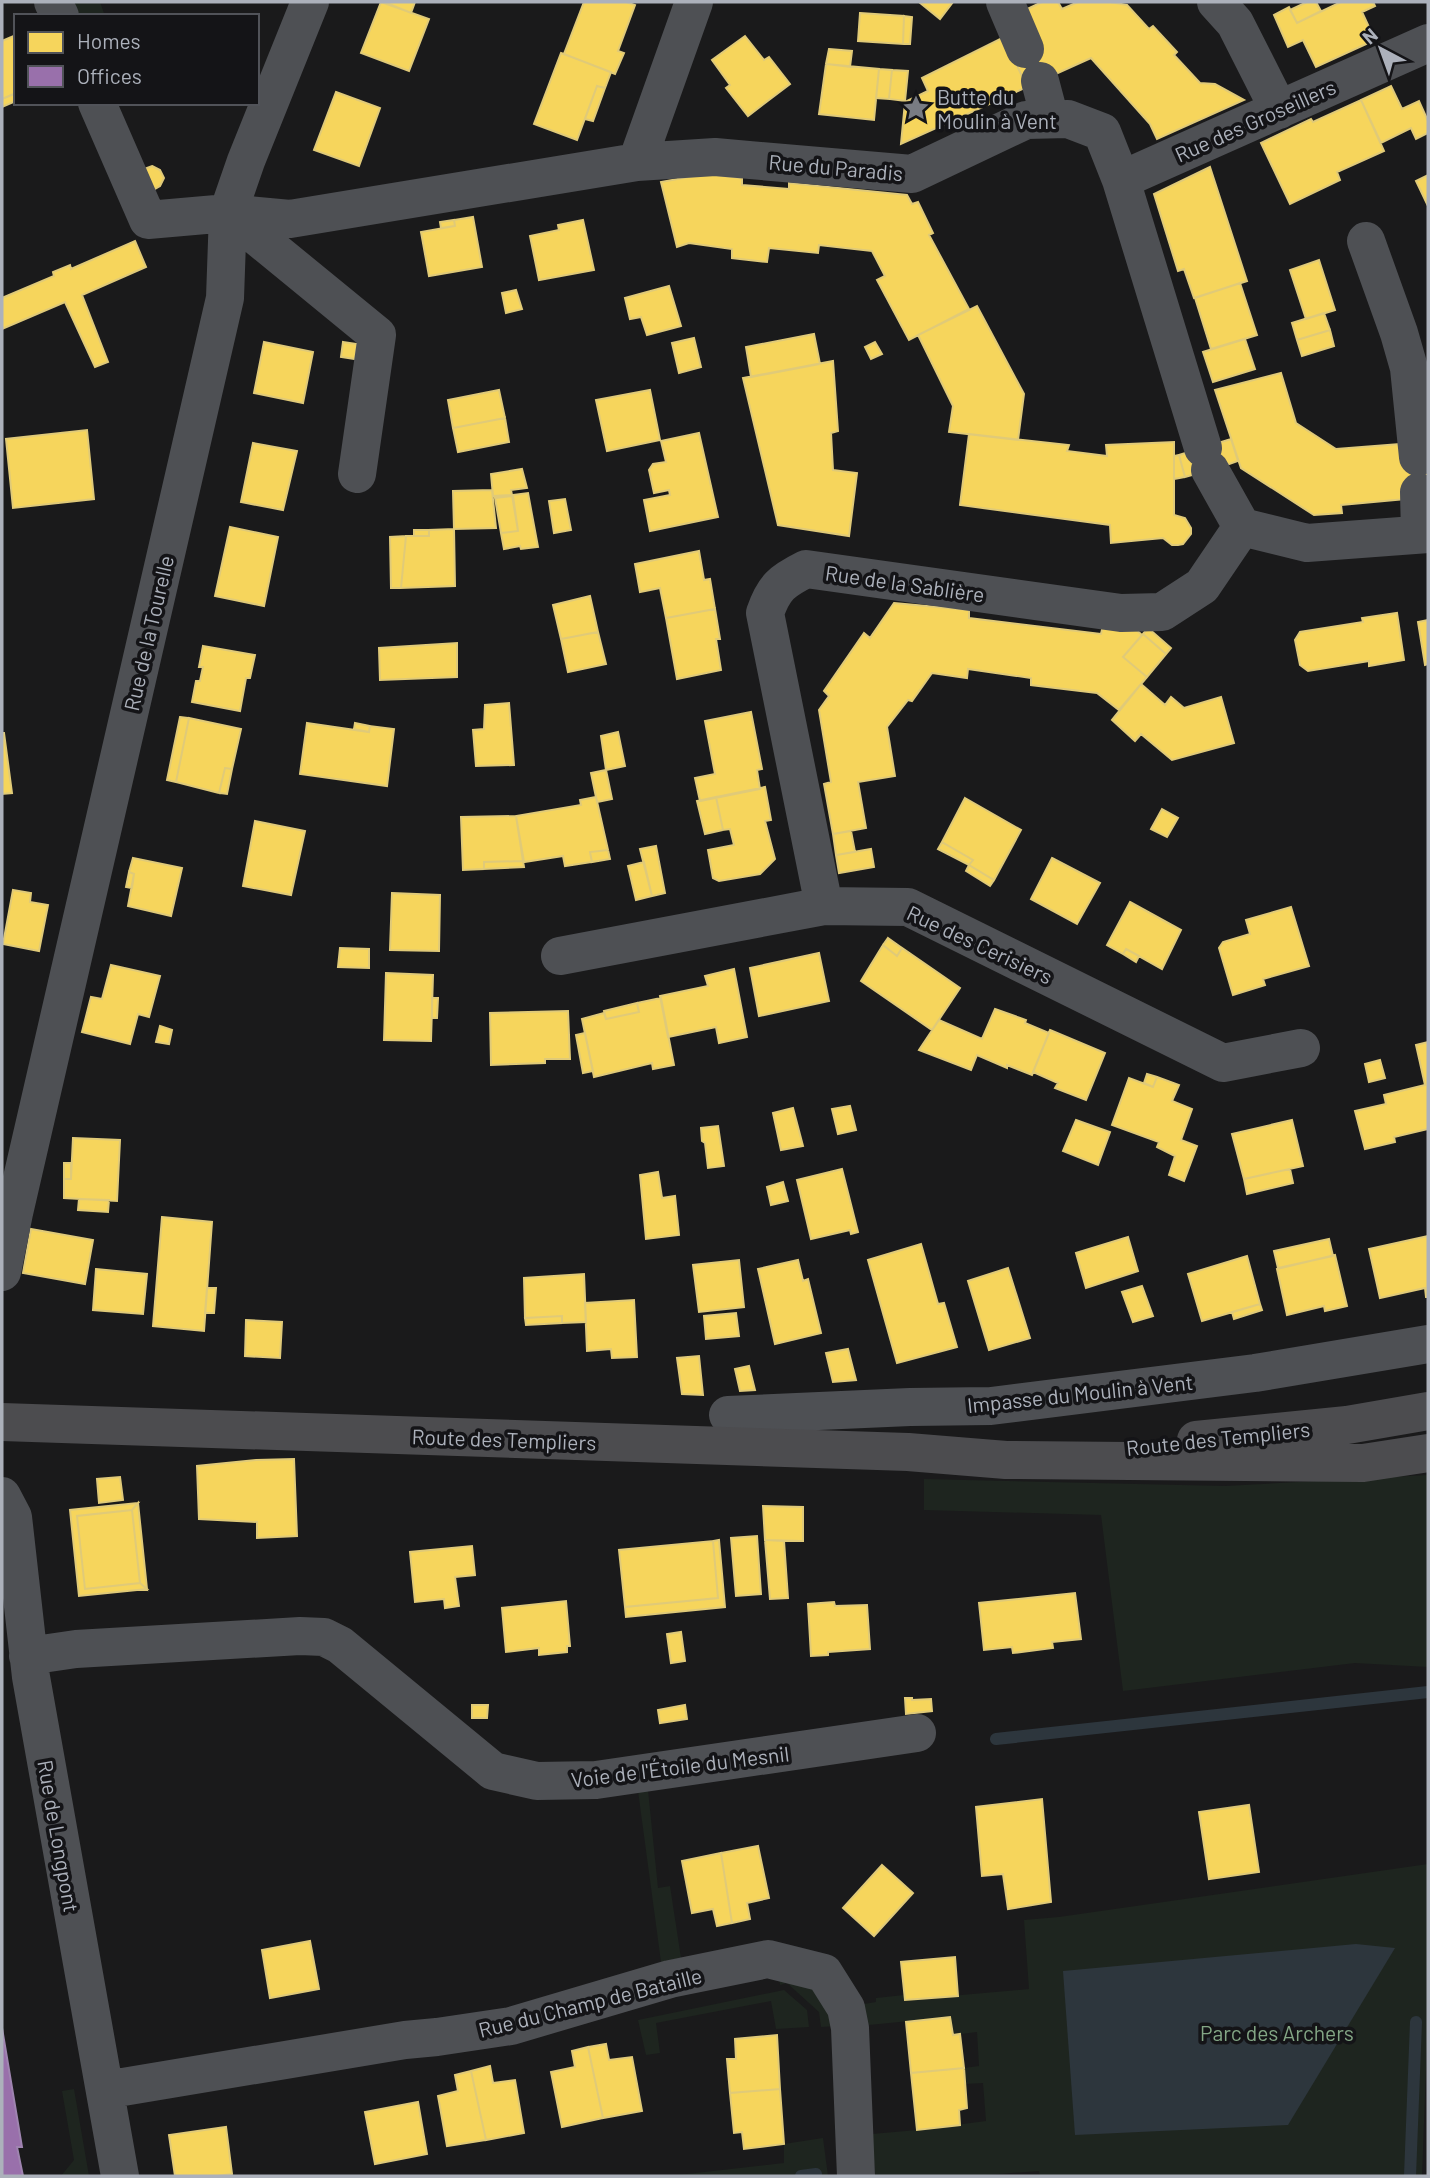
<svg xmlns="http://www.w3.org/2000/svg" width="1430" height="2178" font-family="Barlow,sans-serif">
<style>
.green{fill:#1e251f}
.water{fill:#2d363d}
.homes{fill:#f6d55c;stroke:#e0ca78;stroke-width:2}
.offices{fill:#9970ab;stroke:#9f84b0;stroke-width:2}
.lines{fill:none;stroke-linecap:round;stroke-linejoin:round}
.stream{stroke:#2d363d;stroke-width:12}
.minor{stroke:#4e5054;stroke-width:38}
.major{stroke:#4c4c4f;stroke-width:38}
.labels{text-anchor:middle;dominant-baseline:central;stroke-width:7;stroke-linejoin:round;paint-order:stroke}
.poi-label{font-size:21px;fill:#acb1bb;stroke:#141417;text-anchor:start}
.street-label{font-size:21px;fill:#acb1bb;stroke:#141417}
.park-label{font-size:21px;fill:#83a685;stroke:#141417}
</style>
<rect width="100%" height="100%" fill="#1a1a1b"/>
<path class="green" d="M63 2H100L105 16H65Z
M1428 1475V1667L1355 1663 1123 1691 1101 1515 924 1510V1479L1225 1486Z
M648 1790 658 1888 670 1886 681 1958 661 1962 638 1791Z
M1428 1864V2016L1422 2176H1040L1039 2171 974 2176H875L872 2134 917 2130 986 2121 983 2083 965 2084 964 2068 979 2066 977 2032 953 2035 950 2017 869 2025 864 2004 876 2002V1998L904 1995 905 2000 1029 1989 1024 1920 1059 1917Z
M779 1976 818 1987 837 2026 821 2027 819 2012 787 1983 780 1985Z
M784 1990 807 2010 809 2027 776 2029 771 2001 656 2023 660 2053 646 2055 638 2020Z
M74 2089 89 2176H61L74 2160 62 2091Z
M823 2138 828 2176H669L784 2163V2144Z"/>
<path class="water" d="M1356 1944 1395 1948 1288 2125 1075 2135 1063 1971Z"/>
<path class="homes" d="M381 2 429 19 409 71 361 53Z
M384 2H415L411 13Z
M584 2H626L635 5 618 51 624 53 615 74 564 54Z
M919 2H953L940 19Z
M1042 2H1058L1062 9 1078 2H1110L1127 5 1149 29 1153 26 1177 52 1174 55 1200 83 1215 84 1244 100 1157 139 1150 124 1091 58 1027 87 1012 55 1023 11Z
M1307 2H1316L1321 11 1297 23 1290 10Z
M1341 2H1373L1375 6 1362 12 1375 40 1316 67 1303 40 1288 47 1274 15 1289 7 1297 23Z
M860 13 904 16 903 44 858 41Z
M904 16 912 17 910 44H903Z
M16 35V93L2 99V41Z
M745 36 764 60 769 57 790 84 748 116 726 88 730 85 712 60Z
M1004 37 1027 87 901 144 905 102 928 91 922 78Z
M829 49 852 51 850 67 826 64Z
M561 53 611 72 605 88 597 86 577 140 534 124Z
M826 64 879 69 874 120 819 114Z
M879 69 892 70 889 99 876 98Z
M892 70 908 71 905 101 889 99Z
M597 86 605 88 593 121 585 119Z
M1391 86 1402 109 1419 101 1428 121V133L1416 139 1411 128 1381 143 1361 100Z
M336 92 380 108 359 166 314 150Z
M14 94 16 101 2 107V99Z
M1361 100 1384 151 1337 172 1340 180 1290 204 1261 143 1311 119 1313 122Z
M152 166 160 170 164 178 160 186 153 190 144 169Z
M1210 167 1247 281 1194 298 1184 269 1178 271 1154 194Z
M705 174 742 178V185L789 189V183L907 195 912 204 918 202 933 233 929 235 969 309 909 340 877 280 885 276 872 251 819 245 818 253 769 248 767 262 732 258V249L689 243 677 247 661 182Z
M1428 175V206L1416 181Z
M473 217 482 267 429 276 421 232 455 226 454 220Z
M454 220 455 226 441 228 440 222Z
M583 220 594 270 539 280 530 236 559 230 558 225Z
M135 241 146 267 82 295 108 362 95 367 65 302 2 329V298L54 276 53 272 70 265 71 269Z
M1319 260 1335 310 1306 319 1290 270Z
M1240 283 1257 335 1211 349 1195 298Z
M669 286 681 326 647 335 641 317 630 319 625 298Z
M516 290 522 309 506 313 502 293Z
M977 306 1024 394 1018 440 949 432 953 406 918 335Z
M1324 313 1330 330 1297 340 1292 323Z
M1330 330 1334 346 1302 356 1297 340Z
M814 334 820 364 751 377 746 347Z
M694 338 701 367 679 373 672 343Z
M1245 339 1255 369 1213 382 1203 352Z
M264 342 313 352 303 403 254 393Z
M343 342 357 344 355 359 341 357Z
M875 342 882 354 871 359 865 347Z
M833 361 838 431 831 433 833 470 857 473 849 536 778 525 743 378Z
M1281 373 1296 423 1336 449 1400 444 1428 456V491L1406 499 1341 505 1342 513 1314 515 1241 468 1215 390Z
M499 390 505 418 453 428 448 400Z
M650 390 660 440 607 451 596 400Z
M505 418 509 442 458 452 453 428Z
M87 430 94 499 13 508 6 439Z
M699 433 718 517 650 531 644 500 670 495 669 490 654 493 649 470 653 464 666 462 661 441Z
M969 434 1069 445 1067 451 1107 456 1106 445 1174 442V515L1185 518 1191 528V534L1183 544 1178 545H1172L1163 538 1111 543 1110 525 960 505Z
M1231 439 1238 461 1221 467 1215 444Z
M253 443 297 451 283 510 241 502Z
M1192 451 1199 473 1185 477 1179 455Z
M1179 455 1185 477 1174 479V456Z
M522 469 527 488 511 490 512 495 493 496 491 474Z
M492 490 496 528 454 529 453 491Z
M528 493 538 547 521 549 520 546 504 549 501 533 518 531 512 495Z
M513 496 518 531 501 533 495 498Z
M565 499 571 530 554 533 549 501Z
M230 527 278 537 264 606 215 596Z
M454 529 455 586 401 588 406 536H429V530Z
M414 530H429V536H414Z
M406 536 401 588H391L390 537Z
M699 551 704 580 710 579 715 609 666 618 660 588 640 592 635 564Z
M590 596 598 632 561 639 553 605Z
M894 603 969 610V618L1101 634 1104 621 1131 625 1142 635 1123 657 1147 677 1119 710 1097 693 1031 685V678L968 669 967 678 932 673 912 701 908 700 887 727 895 776 858 782 866 828 833 834 824 784 831 782 819 710 829 696 824 691 864 633 870 638Z
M715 609 720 639H716L721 670 677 679 666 618Z
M1397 613 1404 660 1369 666V661L1308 671 1300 665 1295 640 1300 632 1363 622 1362 618Z
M1428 620V664L1425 665 1418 622Z
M1148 628 1171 648 1166 654 1143 634Z
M598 632 606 664 568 672 561 639Z
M1143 634 1166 654 1147 677 1123 657Z
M457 643V677L380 680 379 648Z
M203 646 255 655 250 678H246L240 711 192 702 196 681H200L203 667H199Z
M1141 684 1165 705 1171 697 1184 708 1221 697 1234 743 1172 760 1141 734 1135 741 1112 720Z
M509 703 514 765 476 766 473 730 484 729 485 705Z
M751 712 762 769 757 770 760 789 700 801 695 778 715 774 705 721Z
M180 717 189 718 176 782 167 780Z
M189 718 241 729 232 769 225 768 219 793 176 782Z
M307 723 369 732 370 726 394 729 387 786 300 774Z
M355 723 370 726 369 732 354 729Z
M618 732 625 766 606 770 601 736Z
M2 733H4L12 793 2 794Z
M225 768 232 769 227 794 219 793Z
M606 770 612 799 597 802 591 773Z
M765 787 771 820 765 821 775 859 760 874 719 881 713 878 708 850 734 845 730 829 723 830 716 797Z
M596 797 608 850 590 852 592 862 565 866 563 856 524 862 516 816 581 805 580 800Z
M716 797 723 830 705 834 697 801Z
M965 798 1021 830 994 880 969 865 973 860 942 842Z
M1162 809 1178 818 1167 837 1151 829Z
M516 816 523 861 484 862V869L463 870 461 817Z
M255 821 305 831 291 895 243 886Z
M851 831 855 852 836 855 833 834Z
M942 842 973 860 969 865 938 849Z
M656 846 665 893 652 896 640 849Z
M871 849 874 867 839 873 836 855Z
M608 850 610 859 592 862 590 852Z
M133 858 182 868 171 916 128 906 134 874 129 872Z
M1052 858 1100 883 1077 924 1031 899Z
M523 861 524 867 484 869V862Z
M644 862 652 896 636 900 628 866Z
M969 865 994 880 990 886 966 871Z
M129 872 134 874 132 888 126 887Z
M13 890 31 893 30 902 48 905 39 951 3 944Z
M392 893 440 895 439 951 390 950Z
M1130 902 1181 930 1162 969 1126 949 1123 954 1107 945Z
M1291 907 1309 966 1263 979 1265 985 1233 995 1219 948 1223 942 1250 934 1246 920Z
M888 938 902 948 897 956 883 945Z
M883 945 897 956 902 948 960 988 932 1030 861 981Z
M340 948 369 949V968L338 967Z
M1126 949 1139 956 1136 962 1123 954Z
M819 953 829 1001 759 1016 750 968Z
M111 965 160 976 149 1017 138 1014 130 1044 82 1032 91 997 102 999Z
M734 969 747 1037 719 1043 716 1027 668 1037 660 996 708 986 705 976Z
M386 973 433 975 431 1041 384 1040Z
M432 998H438L437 1018H432Z
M661 998 674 1065 653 1069 652 1063 594 1077 582 1019 604 1013 606 1019 639 1012 637 1003Z
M637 1003 639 1012 606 1019 604 1011Z
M995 1009 1026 1020 1025 1023 1049 1033 1032 1075 1007 1065V1068L977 1055 971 1070 919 1050 939 1020 982 1039Z
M568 1011 570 1059H545V1063L491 1065 490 1013Z
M160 1026 172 1030 169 1044 156 1042Z
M1050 1030 1105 1053 1086 1100 1055 1088 1058 1083 1033 1072Z
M585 1033 593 1071 583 1073 576 1035Z
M1428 1042V1129L1394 1137 1395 1142 1365 1149 1355 1111 1386 1104 1384 1095 1425 1085 1416 1045Z
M1380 1060 1385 1078 1369 1082 1365 1064Z
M1147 1074 1157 1077 1153 1087 1144 1083Z
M1157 1077 1179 1085 1172 1101 1192 1109 1181 1140 1197 1146 1184 1181 1169 1175 1175 1156 1157 1147 1159 1142 1112 1125 1129 1078 1153 1087Z
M850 1106 856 1130 838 1134 832 1109Z
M793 1108 803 1146 781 1150 773 1113Z
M1076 1120 1110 1132 1098 1165 1063 1151Z
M1292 1120 1303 1166 1244 1179 1232 1134Z
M718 1126 724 1166 708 1168 705 1143 702 1141 701 1128Z
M73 1138 120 1140 117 1201 64 1198V1179H71Z
M64 1163H71V1179H64Z
M842 1169 858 1232 851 1234 850 1230 811 1239 797 1180Z
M1290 1169 1293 1183 1247 1194 1244 1179Z
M658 1172 662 1198 675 1196 679 1235 646 1239 640 1175Z
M783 1182 788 1201 771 1205 767 1187Z
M79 1199 109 1200 108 1212 78 1210Z
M162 1217 212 1222 204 1331 153 1326Z
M31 1229 93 1240 85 1284 23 1273Z
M1428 1236V1297H1426L1425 1288 1380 1298 1369 1249Z
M1128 1237 1138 1271 1086 1288 1076 1253Z
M1329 1239 1333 1256 1278 1268 1274 1251Z
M921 1244 938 1304 944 1303 957 1347 897 1363 868 1260Z
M1335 1255 1347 1306 1325 1311 1324 1306 1287 1315 1277 1269Z
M1247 1256 1260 1304 1202 1321 1188 1274Z
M739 1260 744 1307 699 1312 693 1265Z
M798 1260 803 1281 808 1279 821 1333 775 1344 758 1269Z
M1008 1268 1030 1338 989 1350 968 1281Z
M96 1269 147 1274 143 1314 93 1310Z
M584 1274 586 1322 562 1323V1316L525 1318 524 1278Z
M1142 1286 1153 1316 1133 1322 1122 1292Z
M207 1288H216L214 1313H205Z
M634 1300 637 1357 612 1358 611 1349 587 1351 585 1303Z
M1260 1304 1262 1310 1234 1319 1232 1312Z
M736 1313 739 1336 706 1339 704 1316Z
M562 1316V1323L526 1325 525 1318Z
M246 1320 282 1322 280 1358 245 1356Z
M848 1349 856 1380 833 1382 826 1353Z
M699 1356 703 1395 682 1394 677 1358Z
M749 1366 755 1390 740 1391 735 1369Z
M294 1459 297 1536 257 1538V1522L199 1519 197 1466 256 1460Z
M120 1477 123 1500 99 1503 97 1479Z
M138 1503 147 1589 140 1583 132 1510Z
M138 1503 132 1510 77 1516 85 1589 140 1583 147 1589 79 1596 70 1510Z
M763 1506 803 1507V1541L765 1540Z
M132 1510 140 1583 85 1589 77 1516Z
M757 1536 761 1594 736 1596 731 1538Z
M719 1540 725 1607 626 1617 625 1607 718 1598 713 1541Z
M765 1540 784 1541 788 1598 770 1599Z
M713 1541 718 1598 625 1607 619 1550Z
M472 1546 475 1575 455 1577 459 1606 445 1608 444 1599 415 1602 410 1552Z
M1075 1593 1081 1639 1052 1642 1053 1648 1013 1653 1012 1647 984 1650 979 1603Z
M566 1601 570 1646H567V1652L539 1655V1648L506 1652 502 1608Z
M834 1602 835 1606 867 1605 870 1649 828 1652V1655L811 1656 808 1604Z
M681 1632 685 1661 671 1663 667 1634Z
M905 1698H912V1700L931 1699 932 1711 906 1714Z
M472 1705H488L487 1718H472Z
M685 1705 687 1719 660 1723 658 1710Z
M1042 1799 1051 1902 1008 1909 1003 1874 982 1876 976 1807Z
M1249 1805 1259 1872 1209 1879 1199 1812Z
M758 1846 769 1898 747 1903 750 1919 732 1923 721 1853Z
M721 1853 732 1923 717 1926 713 1909 692 1913 682 1861Z
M882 1865 913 1893 874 1936 843 1908Z
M310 1941 319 1989 270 1998 262 1950Z
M955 1957 958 1996 905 2000 901 1962Z
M950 2017 953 2035 960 2034 964 2068 911 2073 906 2022Z
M777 2035 780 2089 730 2093 727 2059H736L735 2039Z
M606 2044 609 2060 632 2057 642 2111 603 2118 588 2047Z
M588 2047 603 2118 562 2127 551 2072 575 2067 572 2051Z
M490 2066 493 2083 515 2080 524 2133 486 2140 471 2071Z
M964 2068 967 2108 959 2110 960 2125 917 2130 911 2073Z
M471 2071 486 2140 447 2146 438 2096 458 2091 455 2075Z
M780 2089 784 2144 744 2149 742 2132 734 2133 730 2093Z
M418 2102 427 2154 375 2164 365 2112Z
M226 2127 232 2174 217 2176H175L169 2135Z"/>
<path class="offices" d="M2 2028 22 2147H17L23 2176H2Z"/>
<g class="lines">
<path class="stream" d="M996 1739 1428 1692
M801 2176 816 2174
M1410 2176 1416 2022"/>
<path class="minor" d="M53 2 60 16
M1005 2 1025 49
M1216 2 1235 23 1279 110
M1040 81 1050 119
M97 103 148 220 228 213 290 219 637 162 715 157 912 174 1026 120 1068 119 1102 132 1121 180 1203 448
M637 162 694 2
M1121 180 1428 43
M228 213 377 335 357 474
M1366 241 1399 333 1409 368 1418 457
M1210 470 1242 527 1307 543 1428 534
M1419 492 1420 534
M824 906 765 613C774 587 782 581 806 569L1121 613 1162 612 1202 586 1242 527
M560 956 824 906 908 907 1223 1063 1301 1048
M2 1272 14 1213 225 298 228 213 246 161 310 2
M728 1415 910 1407 991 1406 1255 1373 1428 1344
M2 1496 13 1517 31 1677 120 2176
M28 1656 76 1649 300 1636 324 1637 340 1645 493 1771 537 1781 596 1780 917 1733
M105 2090 405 2040 437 2037 511 2026 670 1979 768 1959 824 1973 846 2008 850 2028 856 2176"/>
<path class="major" d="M2 1422 908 1452 1006 1460 1363 1463 1428 1453
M1196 1440 1347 1425 1428 1411"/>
</g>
<defs>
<g id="sight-bare" transform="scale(2.1)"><path d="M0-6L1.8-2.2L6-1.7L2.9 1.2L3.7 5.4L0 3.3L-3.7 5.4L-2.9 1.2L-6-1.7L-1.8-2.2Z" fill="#797c83" stroke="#141417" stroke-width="2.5" paint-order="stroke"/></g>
</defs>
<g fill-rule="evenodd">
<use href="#sight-bare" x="916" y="108"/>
</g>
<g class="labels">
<g class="poi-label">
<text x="937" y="96">Butte du<tspan x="937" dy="24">Moulin à Vent</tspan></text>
</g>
<g class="street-label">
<text transform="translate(1255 120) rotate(-24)">Rue des Groseillers</text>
<text transform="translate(836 167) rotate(5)">Rue du Paradis</text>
<text transform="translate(905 583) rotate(8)">Rue de la Sablière</text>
<text transform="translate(148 633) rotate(-77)">Rue de la Tourelle</text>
<text transform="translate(980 944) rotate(25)">Rue des Cerisiers</text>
<text transform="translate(1080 1393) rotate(-6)">Impasse du Moulin à Vent</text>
<text transform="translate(1218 1438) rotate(-6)">Route des Templiers</text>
<text transform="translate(504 1439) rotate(2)">Route des Templiers</text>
<text transform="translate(680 1766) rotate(-7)">Voie de l'Étoile du Mesnil</text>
<text transform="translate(59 1836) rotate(80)">Rue de Longpont</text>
<text transform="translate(590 2002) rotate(-14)">Rue du Champ de Bataille</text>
</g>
<g class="park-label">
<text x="1277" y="2032">Parc des Archers</text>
</g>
</g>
<rect width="1430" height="2178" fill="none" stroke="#acb1bb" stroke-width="7"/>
<rect x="14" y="14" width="245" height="91" fill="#141417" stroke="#515359" stroke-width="2"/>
<rect x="28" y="32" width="35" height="21" fill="#f6d55c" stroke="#515359" stroke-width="2"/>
<text x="77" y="49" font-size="21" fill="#acb1bb">Homes</text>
<rect x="28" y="66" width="35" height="21" fill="#9970ab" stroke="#515359" stroke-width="2"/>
<text x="77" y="84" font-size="21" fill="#acb1bb">Offices</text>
<g transform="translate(1381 49) rotate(319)" stroke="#141417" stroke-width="5" paint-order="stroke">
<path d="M0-5L12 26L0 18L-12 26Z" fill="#acb1bb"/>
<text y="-10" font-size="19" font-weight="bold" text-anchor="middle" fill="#acb1bb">N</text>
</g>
</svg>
